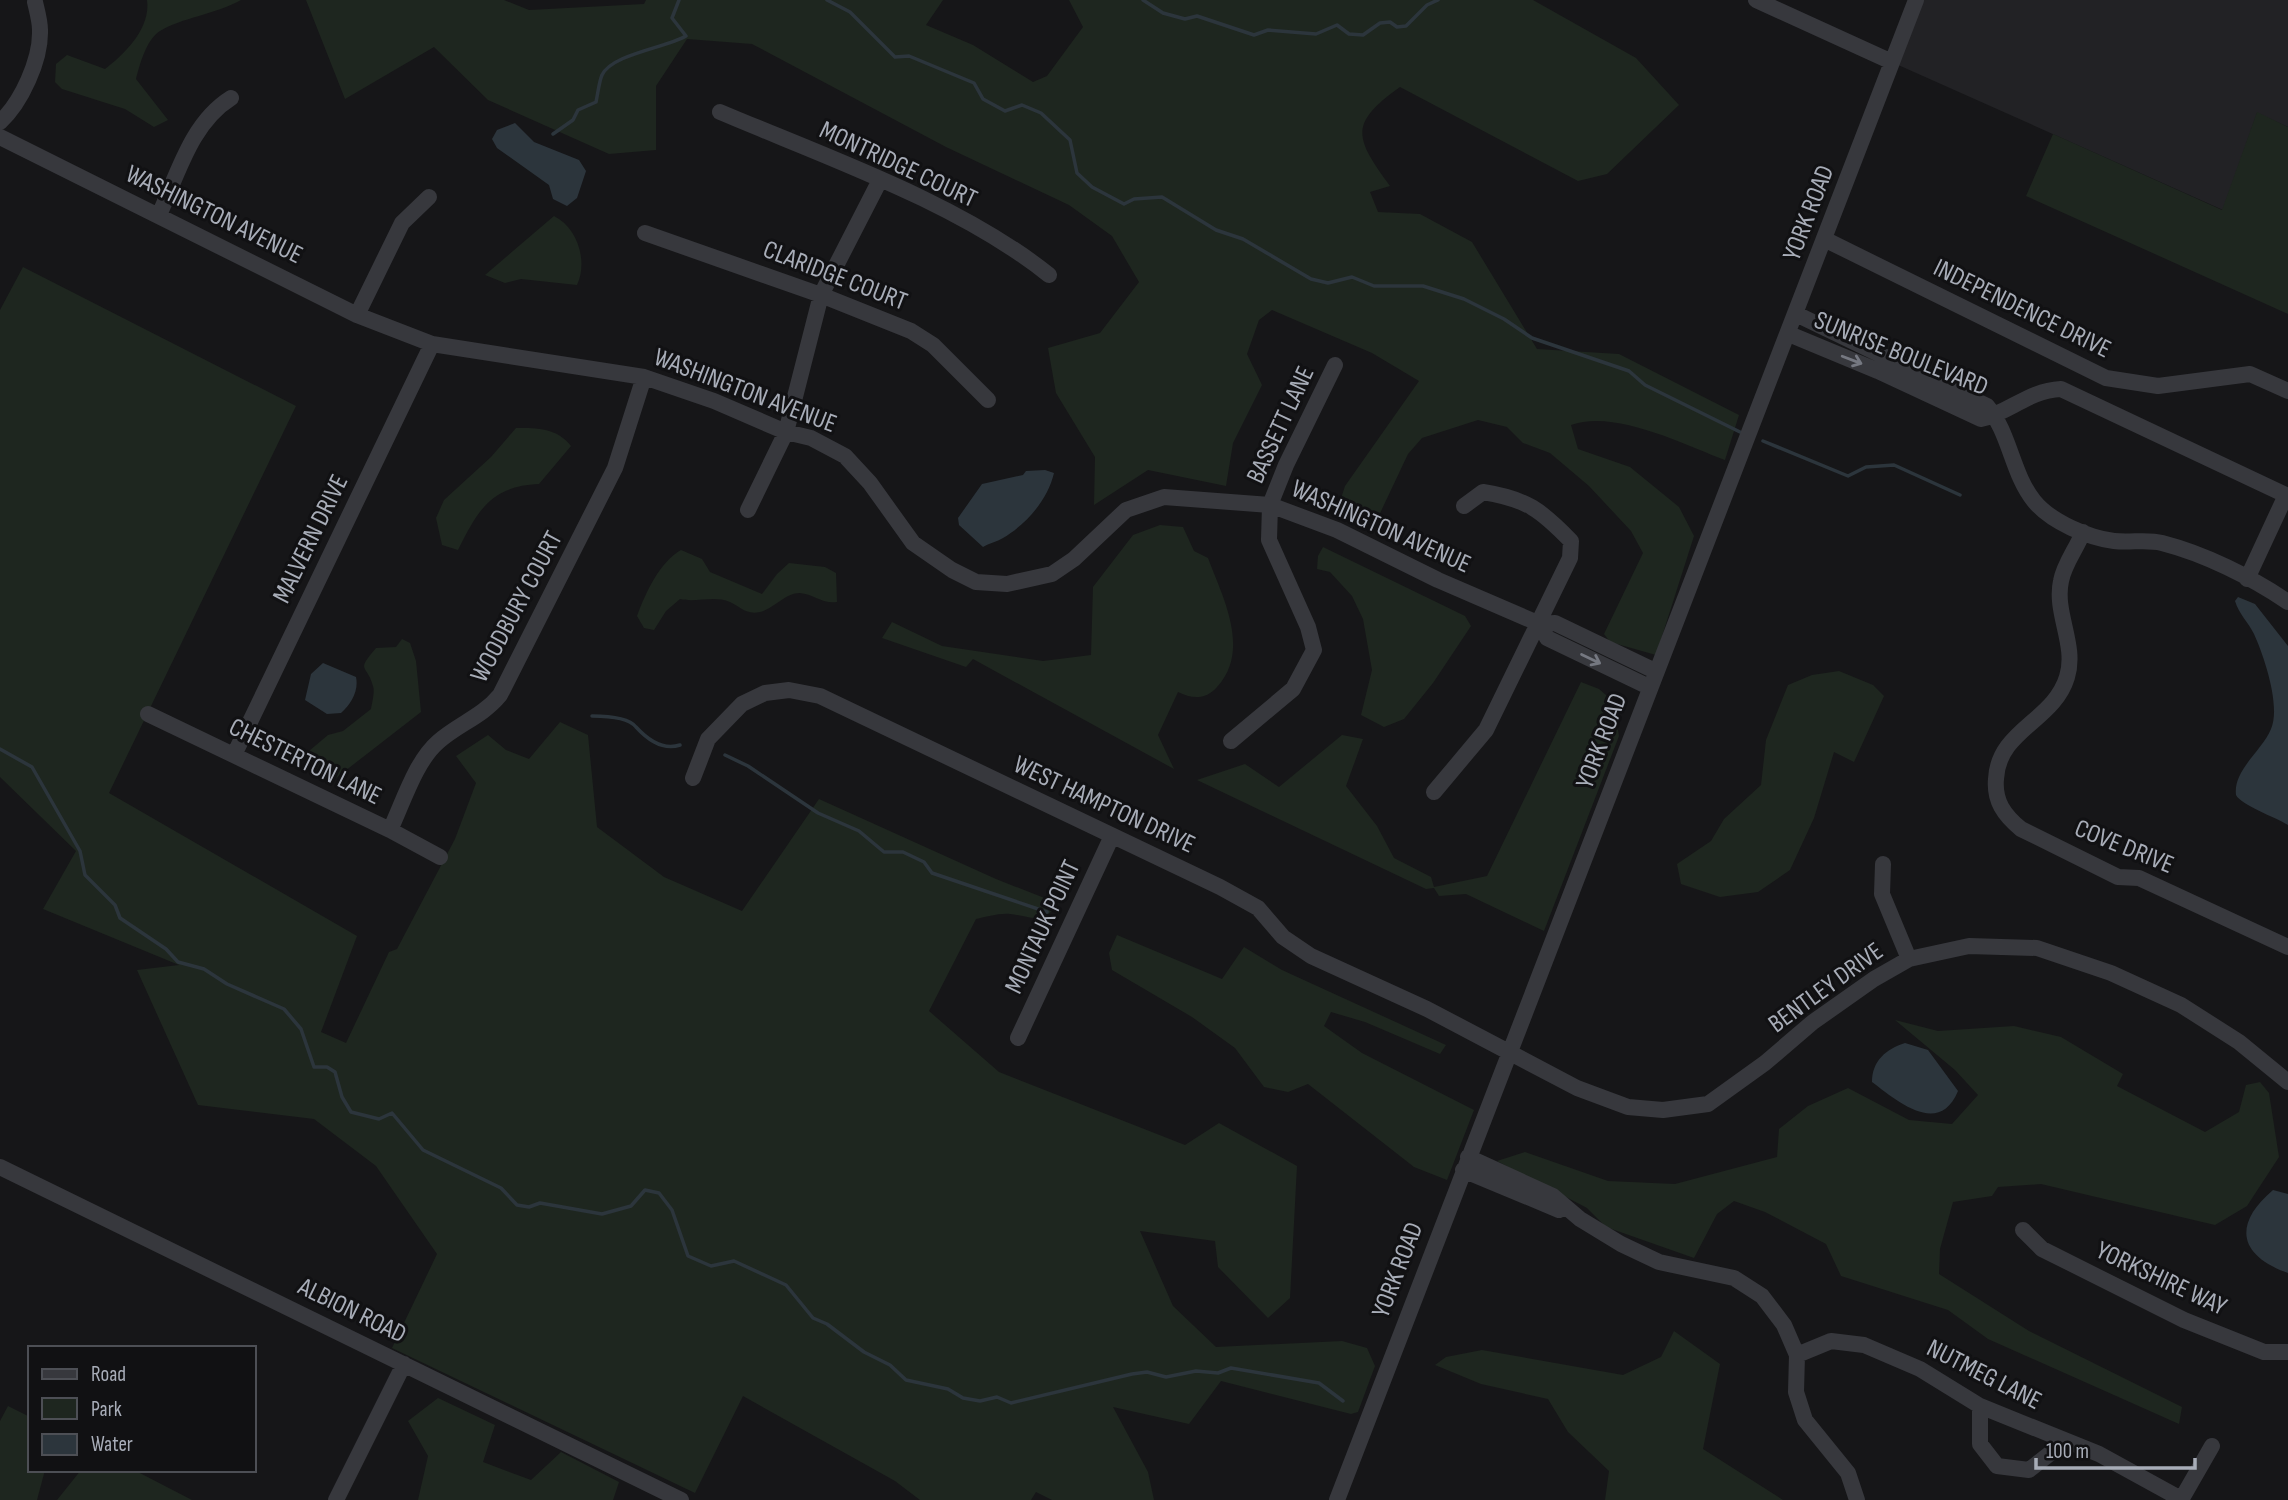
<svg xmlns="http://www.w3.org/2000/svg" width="2288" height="1500" font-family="'Sofia Sans Condensed',sans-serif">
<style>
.built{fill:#222225}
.green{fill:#1e261f}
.water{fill:#2c353c}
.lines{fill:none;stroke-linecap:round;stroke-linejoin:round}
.stream{stroke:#2c353c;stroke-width:3.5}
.minor{stroke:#37383d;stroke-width:16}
.oneway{stroke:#757881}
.labels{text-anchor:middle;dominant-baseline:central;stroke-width:6;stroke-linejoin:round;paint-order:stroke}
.street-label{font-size:26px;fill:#a8adb8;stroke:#111113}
</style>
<rect width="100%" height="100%" fill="#161618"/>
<path class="built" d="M1923 0H2288V127L2257 113 2223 210 1896 64Z"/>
<path class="green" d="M147 0H241C216 14 181 18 160 31 146 40 140 64 136 79L168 120 154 127 125 109 62 89 55 82 56 64 67 55 105 69C125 54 151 28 147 0Z
M306 0H504L529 10 644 4 646 0H943L926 25 973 45 1033 82 1047 76 1083 27 1069 0H1533L1636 58 1679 105 1607 174 1578 181 1400 87C1348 124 1355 138 1390 186L1370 192 1378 212 1420 214 1472 242 1537 349 1619 354 1739 415 1725 460C1683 444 1614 409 1571 425L1578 449 1630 467 1679 507 1694 536 1656 655 1610 642 1604 634 1643 553 1631 531 1589 486 1550 453 1523 443 1507 427 1478 420 1422 438 1408 454 1374 526 1337 511 1345 486 1419 381 1372 353 1272 310 1259 320 1247 354 1262 385 1233 443 1226 486 1148 470 1094 505 1095 457 1056 393 1048 348 1100 333 1139 282 1112 236 1069 205 946 147 752 44 687 39 656 86V150L609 154 488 100 434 47 345 99Z
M2257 112 2288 127V314L2026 196 2053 134 2222 210Z
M554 216C578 228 588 262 577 285L521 279 505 283 485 275Z
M23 267 296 406 109 793 357 936 321 1032 346 1043 389 952 397 949 455 839 476 783 456 756 488 735 506 750 529 759 560 722 588 735 597 827 664 877 742 911 819 799 996 879 1047 899 1056 907C1040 925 1030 916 1010 914 999 913 986 917 976 919L929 1011 999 1072 1185 1145 1219 1123 1297 1166 1290 1298 1268 1318 1218 1267 1215 1241 1140 1231 1173 1306 1216 1347 1342 1341 1367 1348 1375 1366 1358 1412 1351 1414 1221 1381 1189 1424 1113 1407 1148 1472 1154 1500H1052L1036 1492 1031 1500H920L895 1481 743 1396 695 1493 392 1348 437 1254 376 1166 314 1119 198 1105 137 970 179 965 43 909 76 851 0 777V310Z
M516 428C538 428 557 428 571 446L539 484C491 486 478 510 458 550L442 545 436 518 444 500 491 457Z
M1160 525 1183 527 1194 551 1208 558C1223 598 1251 650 1217 687 1206 700 1192 699 1178 692L1158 735 1174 769 973 659 966 667 882 638 892 622 942 646 1043 661 1091 655 1093 587 1133 535Z
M1323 547 1465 616 1471 626 1433 683 1404 719 1384 727 1361 715 1372 670 1363 619 1352 596 1330 572 1317 569 1318 556Z
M681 550 702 559 710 572 762 594 777 574 789 563 825 567 836 573 837 602C822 604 813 594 800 593 785 593 775 608 760 612 746 615 741 607 730 602 714 595 696 603 680 599L666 611 654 630 644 628 637 616C646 592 659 563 681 550Z
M402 639 410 643 416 661 421 712 336 778 319 775 310 766 309 751 328 735 343 731 371 709C372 703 375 692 373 686 367 663 355 673 376 648L396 647Z
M1839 671 1873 685 1884 696 1854 762 1834 752 1814 818 1790 870 1758 892 1720 897 1681 884 1677 864 1711 841 1724 819 1761 785 1766 740 1788 685 1812 675Z
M1581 682 1599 689 1613 701 1619 736 1544 931 1466 894 1439 896 1434 888 1426 889 1197 780 1245 764 1279 787 1342 735 1363 739 1346 786 1377 826 1394 858 1431 877 1434 887 1487 876Z
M1117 935 1222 979 1244 947 1282 970 1446 1045 1440 1054 1365 1022 1331 1012 1324 1026 1362 1053 1474 1110 1447 1180 1414 1167 1308 1084 1288 1092 1264 1087 1235 1048 1192 1017 1112 970 1109 953Z
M1895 1020 1938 1031 2014 1026 2061 1037 2123 1074 2117 1086 2205 1132 2239 1112 2246 1085 2260 1082 2269 1093 2279 1157 2247 1206 2215 1225 2041 1184 1998 1187 1992 1196 1953 1202 1940 1249 1939 1274 2029 1331 2182 1407 2179 1424 1988 1339 1948 1310 1841 1276 1826 1244 1765 1212 1734 1201 1717 1214 1694 1258 1606 1227 1587 1208 1497 1161 1525 1152 1608 1181 1675 1184 1777 1157 1779 1129 1808 1106 1848 1088 1909 1120 1952 1124 1978 1095 1955 1070Z
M1674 1331 1720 1364 1703 1449 1783 1500H1605L1609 1471 1568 1432 1548 1399 1481 1384 1435 1365 1446 1357 1482 1350 1623 1375 1661 1357Z
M438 1398 495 1425 483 1462 531 1480 561 1452 619 1482 613 1500H418L428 1456 408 1421Z
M8 1406 30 1417V1470H45L37 1500H0V1421Z
M81 1470H134L192 1500H57Z"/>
<path class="water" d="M515 123 534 142 579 160 586 171 577 198 567 206 553 199 549 185 497 148 492 139 497 130Z
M1045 470 1054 473C1048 499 1027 524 1003 538 997 542 989 543 983 547L959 525 958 518 982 484 1023 475 1026 471Z
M2238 597 2255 604 2288 646V825C2275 817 2241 805 2236 795 2233 770 2262 751 2271 729 2281 706 2264 656 2254 634 2248 622 2239 614 2235 601Z
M323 663 356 677C359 691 351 704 341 713L327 714 305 700 311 674Z
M1905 1043 1928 1050 1958 1091C1939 1137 1897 1101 1872 1082 1872 1061 1886 1049 1905 1043Z
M2273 1190 2288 1194V1273C2238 1255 2233 1224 2273 1190Z"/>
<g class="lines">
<path class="stream" d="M827 0 850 12 895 57 909 56 974 83 983 99 1005 111 1022 105 1041 113 1070 140 1077 173 1092 187 1124 204 1134 199 1162 197 1216 230 1243 239 1311 279 1328 283 1352 277 1374 286H1423L1464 299 1504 319 1532 338 1629 371 1645 385 1740 432
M1143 0 1163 13 1185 19 1197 16 1254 35 1268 30 1316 34 1337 25 1349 34 1363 35 1380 23 1390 22 1397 27 1406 26 1427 5 1438 0
M553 134 573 120 578 110 596 102C598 93 599 82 602 75 612 54 665 48 686 36L672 18 679 0
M1763 441 1848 476 1866 467 1894 465 1960 495
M592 716C603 716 628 717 636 727 647 739 662 751 680 745
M0 749 32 767 80 851 85 875 115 905 120 918 166 949 178 962 204 969 227 984 284 1009 301 1029 314 1067H327L335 1072 342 1097 351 1112 379 1119 392 1113 423 1150 501 1188 517 1205 529 1207 540 1203 602 1214 631 1206 645 1190 659 1193 672 1210 688 1256 711 1266 734 1261 786 1285 813 1318 827 1324 864 1352 890 1365 906 1380 948 1389 963 1398 980 1401 997 1397 1011 1403 1132 1374 1147 1372 1166 1377 1196 1371 1218 1373 1231 1368 1319 1383 1343 1401
M725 755 748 766 818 813 859 831 884 852H903L924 862 932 873 1047 912"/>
<path class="minor" d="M1756 0 1892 62
M720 112C826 157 959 203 1049 275
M0 122C21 103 41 60 40 30 40 21 37 11 35 2
M0 137 357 315 432 344 644 377 714 401 786 432 811 438 845 456 870 483 913 543 952 570 976 582 1007 584 1052 574 1074 559 1126 510 1164 497 1270 505 1337 530 1438 580 1540 624 1555 623 1655 671
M159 215C178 174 191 123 231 98
M645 233 821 295 911 331 933 345 988 400
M1824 239 2106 378 2158 386 2250 374 2288 391
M1796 314 1987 406C2010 433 2012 474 2034 501 2051 522 2089 538 2114 541 2130 543 2147 539 2162 543 2205 554 2251 577 2288 602
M357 315 402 223 429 197
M1789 334 1878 371 1981 419C2011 412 2027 391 2061 389L2288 496
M748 510 786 432 821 295 880 180
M2083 532C2077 548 2064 564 2061 581 2054 613 2077 645 2067 677 2054 721 1998 730 1996 779 1994 801 2004 815 2021 829L2118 877 2139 878 2288 947
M2247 579 2286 495
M1540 624 1547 638 1649 687
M148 714 390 830 440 857
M1231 741 1293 689 1314 650 1308 627 1269 540 1270 505 1286 465 1335 365
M234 755 432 344
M693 778 708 739 742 704 765 693 789 690 820 696 1220 887 1258 908 1283 937 1311 956 1427 1009 1577 1088 1628 1107 1663 1110 1708 1104 1765 1063 1813 1022 1874 979 1909 959 1969 946 2037 948 2111 973 2181 1005 2239 1042 2288 1082
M1434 792 1486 730 1570 558 1571 541C1541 510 1527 499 1483 492L1464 506
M390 830C403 803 415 762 438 742 458 724 482 717 500 695L615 468 644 377
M1883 864 1882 894 1909 959
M1018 1038 1112 836
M1468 1157 1553 1196 1580 1219 1621 1244 1659 1262 1734 1278 1762 1296 1784 1325 1797 1355 1796 1392 1805 1420 1848 1473 1857 1500
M0 1167 681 1500
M1463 1170 1559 1210
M2023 1230 2042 1249 2184 1320 2264 1352H2288
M1797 1355 1831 1341 1864 1345 1920 1369 1980 1406 2099 1454 2181 1499
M1980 1406V1444L1997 1466 2029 1470 2066 1441
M336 1500 404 1364
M1337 1500 1916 0
M2181 1500 2212 1446"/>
</g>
<defs><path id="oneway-shaft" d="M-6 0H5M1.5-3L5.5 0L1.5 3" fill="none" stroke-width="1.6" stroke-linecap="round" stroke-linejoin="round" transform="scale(1.75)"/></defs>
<g class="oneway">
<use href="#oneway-shaft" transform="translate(1852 360) rotate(21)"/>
<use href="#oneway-shaft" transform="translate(1591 659) rotate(26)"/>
</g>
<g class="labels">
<g class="street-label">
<text transform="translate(898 165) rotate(25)">MONTRIDGE COURT</text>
<text transform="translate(1809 213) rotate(-69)">YORK ROAD</text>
<text transform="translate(214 215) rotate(26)">WASHINGTON AVENUE</text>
<text transform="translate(835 276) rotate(21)">CLARIDGE COURT</text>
<text transform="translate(2022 309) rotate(26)">INDEPENDENCE DRIVE</text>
<text transform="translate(1901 354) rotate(22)">SUNRISE BOULEVARD</text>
<text transform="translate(745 391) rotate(21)">WASHINGTON AVENUE</text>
<text transform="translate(1281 425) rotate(-65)">BASSETT LANE</text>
<text transform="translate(1381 527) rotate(24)">WASHINGTON AVENUE</text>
<text transform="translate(311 539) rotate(-64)">MALVERN DRIVE</text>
<text transform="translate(517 607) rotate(-62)">WOODBURY COURT</text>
<text transform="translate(1602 741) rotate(-69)">YORK ROAD</text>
<text transform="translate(305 762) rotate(26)">CHESTERTON LANE</text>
<text transform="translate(1104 805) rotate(25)">WEST HAMPTON DRIVE</text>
<text transform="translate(2124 847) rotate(22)">COVE DRIVE</text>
<text transform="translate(1043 927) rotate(-65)">MONTAUK POINT</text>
<text transform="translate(1826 988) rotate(-36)">BENTLEY DRIVE</text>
<text transform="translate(1398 1270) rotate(-69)">YORK ROAD</text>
<text transform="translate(2161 1279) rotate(25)">YORKSHIRE WAY</text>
<text transform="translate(352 1311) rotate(26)">ALBION ROAD</text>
<text transform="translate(1984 1375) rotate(27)">NUTMEG LANE</text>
</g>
</g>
<rect x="28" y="1346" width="228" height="126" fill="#111113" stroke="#4d4f55" stroke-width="2"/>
<rect x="42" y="1369" width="35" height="10" fill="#37383d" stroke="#4d4f55" stroke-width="2"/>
<text x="91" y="1381" font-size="21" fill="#a8adb8">Road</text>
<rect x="42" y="1398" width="35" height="21" fill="#1e261f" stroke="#4d4f55" stroke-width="2"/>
<text x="91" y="1416" font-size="21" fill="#a8adb8">Park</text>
<rect x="42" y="1434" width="35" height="21" fill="#2c353c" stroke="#4d4f55" stroke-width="2"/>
<text x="91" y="1451" font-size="21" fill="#a8adb8">Water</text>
<path d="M2036 1458v10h159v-10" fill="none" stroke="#a8adb8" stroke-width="3.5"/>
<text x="2046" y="1458" font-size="21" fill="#a8adb8" stroke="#111113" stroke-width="5" paint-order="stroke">100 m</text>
</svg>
